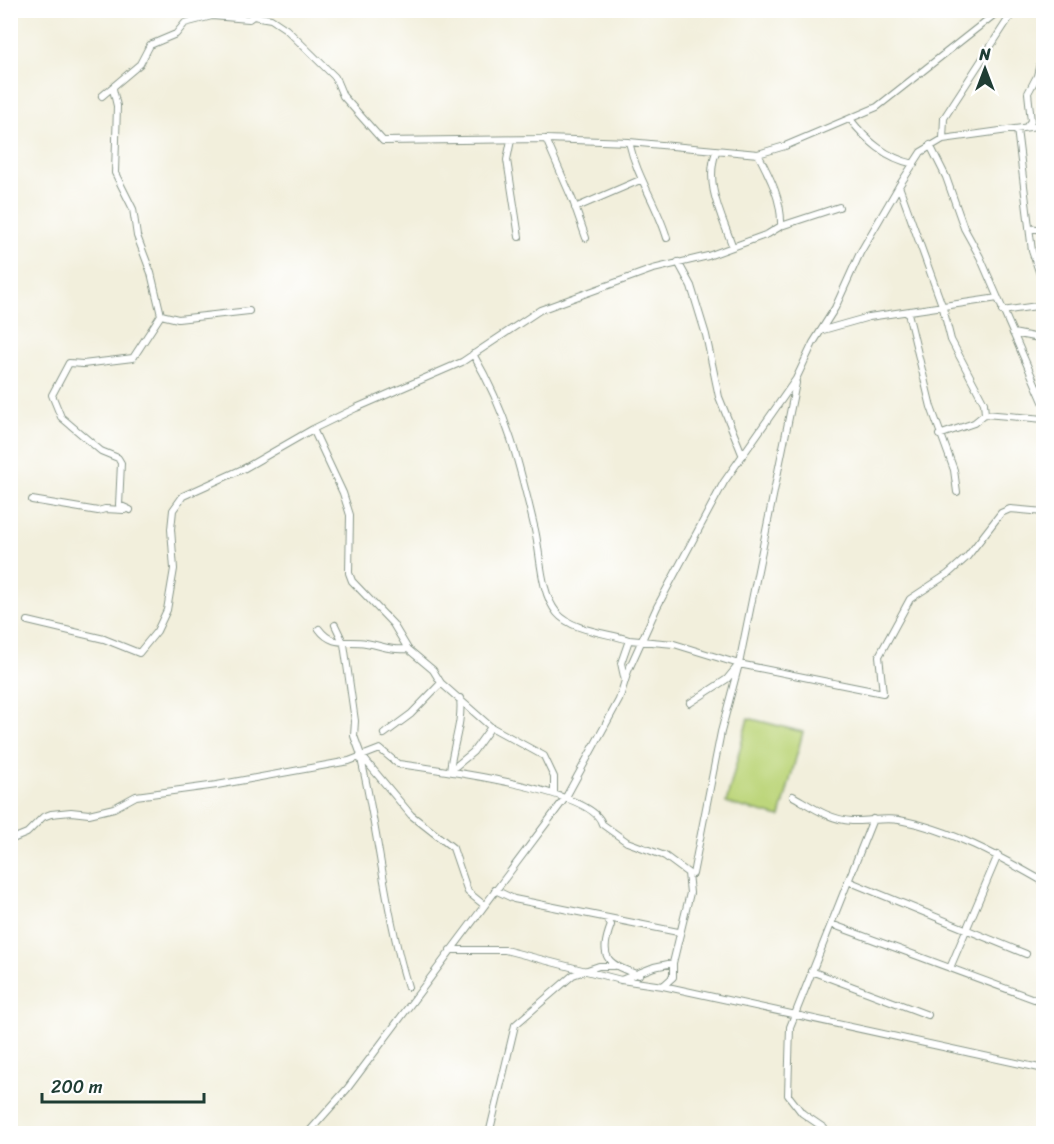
<svg xmlns="http://www.w3.org/2000/svg" width="1054" height="1144" font-family="Sriracha,sans-serif">
<style>
.garden{fill:#bdd67b;stroke:#6e8a58;stroke-width:1.5}
.lines{fill:none;stroke-linecap:round;stroke-linejoin:round}
.street-casing{stroke:#889688;stroke-width:8}
.street{stroke:#fff;stroke-width:6}
</style>
<rect width="100%" height="100%" fill="#fff"/>
<filter id="ink" filterUnits="userSpaceOnUse"><feTurbulence type="fractalNoise" baseFrequency=".0167" numOctaves="2"/><feDisplacementMap in="SourceGraphic" scale="12" xChannelSelector="R" yChannelSelector="G"/><feConvolveMatrix kernelMatrix="1 2 1 2 8 2 1 2 1" color-interpolation-filters="sRGB"/></filter>
<filter id="wash" filterUnits="userSpaceOnUse"><feTurbulence type="fractalNoise" baseFrequency=".008" numOctaves="4" result="noise"/><feDisplacementMap in="SourceGraphic" scale="24" xChannelSelector="R" yChannelSelector="G"/><feGaussianBlur stdDeviation="1.35" result="paint"/><feColorMatrix in="noise" values="0 0 0 0 0 0 0 0 0 0 0 0 0 0 0 0 0 1.4 0 .05"/><feComposite in="paint" operator="in"/></filter>
<g filter="url(#wash)">
<rect width="100%" height="100%" fill="#f2efdc"/>
<path class="garden" d="M748 718 803 732 780 817 726 803Z"/>
</g>
<g filter="url(#ink)">
<g class="lines">
<g class="street-casing">
<path id="street" d="M113 89 117 106 115 173 133 209 137 236 151 273 161 315 178 319 249 311
M102 96 140 64 150 45 176 34 185 23 212 16 249 19 253 16 271 19 286 29 335 77 343 96 383 141 546 139 629 142 758 154 785 146 877 107 1000 10
M850 119C867 141 886 158 914 164
M1027 126 1031 121 1028 93 1037 76 1044 47
M1017 129 1032 251 1044 286
M546 139 573 201 586 238
M943 139 1044 125
M511 140 507 160 519 237
M629 142C637 178 657 204 667 238
M930 145 946 177 964 228 980 257 1044 404
M716 152C704 184 722 216 732 245
M899 186 943 308 951 340 984 403 985 414
M575 208 640 180
M781 226 839 207
M1029 228 1044 230
M678 262 691 286 706 335 719 397 742 454
M1002 311 1044 305
M908 313 931 407 954 470 957 492
M823 330 869 317 998 298
M1013 333 1044 339
M473 354C507 412 520 466 535 530 541 556 540 592 557 613 572 631 608 633 629 640L621 663 625 681
M796 383 739 664 883 693 879 656 910 599 948 574 967 557 1001 513 1010 509 1044 512
M313 429 343 493 350 515 349 573 352 581 393 624 408 649 433 670 441 683 491 727 544 756 554 777V792
M939 435 974 423 985 414 1044 419
M32 500 98 511 105 509 124 510
M130 510 119 505 121 463 118 458 101 451 61 417 52 395 69 363 83 364 133 358 161 315
M28 621 104 639 139 653 157 631 167 610 174 569 171 529 173 510 183 496 245 468 313 429 356 408 462 362 540 310 653 269 708 256 768 234 781 226C782 200 770 177 758 154
M335 625 344 644 355 721 354 736 361 755 411 815 453 848 468 892 484 905
M319 629C332 647 347 640 366 643 385 646 386 650 408 649
M629 640 674 644 739 664 721 732 693 874
M690 703 727 679 736 668
M384 734 411 714 441 683
M361 759C379 835 385 912 408 987
M450 771C452 747 463 723 460 698
M450 771 473 752 491 727
M793 796C812 807 830 820 852 821 868 822 883 817 899 820 950 829 999 856 1044 882
M10 840 27 833 43 817 51 814 71 812 89 814 114 808 136 796 217 785 349 761 380 749 398 764C434 769 593 789 602 824L627 842 665 856 688 873 690 893 673 963 654 967 621 980
M848 881 1026 954
M495 890 514 899 678 932
M606 918 611 925C598 959 608 964 639 975
M831 924 1034 999
M450 950H505L621 980 663 986 1044 1069
M950 968 998 855
M811 971 928 1015
M663 986 673 977V963
M10 998H14
M307 1134 347 1089 566 797 619 700 628 671 657 607 724 482 796 379 813 343 835 308 860 253 899 186 921 152 943 139 944 118 1009 18 1017 10
M489 1134 515 1025 573 975 599 966H614
M824 1134V1128L802 1113 788 1095 790 1027 873 819"/>
</g>
<use href="#street" class="street"/>
</g>
</g>
<rect width="1054" height="1144" fill="none" stroke="#fff" stroke-width="36"/>
<g transform="translate(985 69)" stroke="#ffffff" stroke-width="4.5" paint-order="stroke">
<path d="M0-4.5L10 22L0 15L-10 22Z" fill="#1f3d34"/>
<text y="-9" font-size="16" font-weight="bold" text-anchor="middle" fill="#1f3d34">N</text>
</g>
<path d="M42 1093v9h162v-9" fill="none" stroke="#1f3d34" stroke-width="3"/>
<text x="51" y="1093" font-size="18" fill="#1f3d34" stroke="#ffffff" stroke-width="4.5" paint-order="stroke">200 m</text>
</svg>
